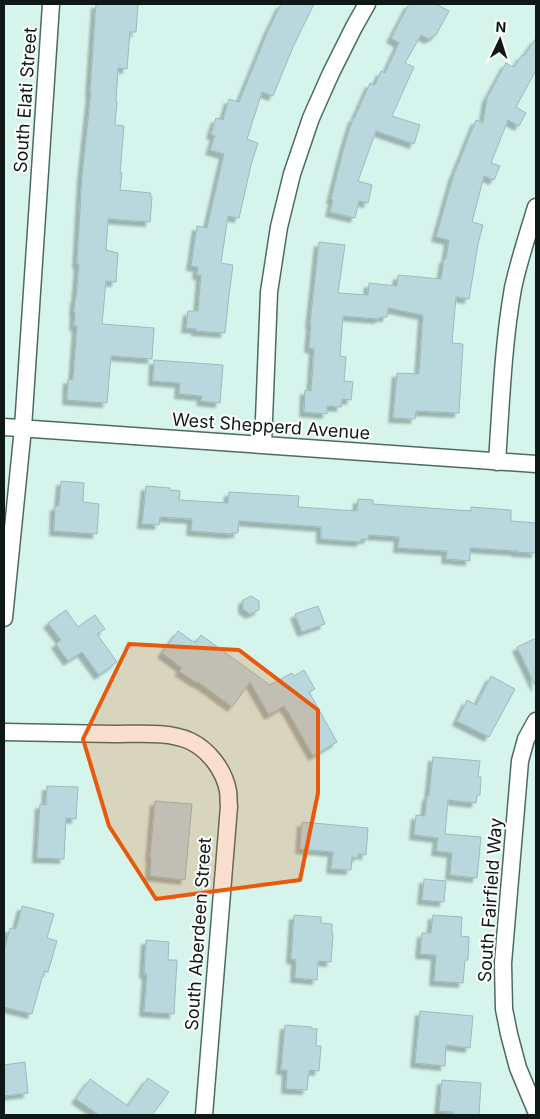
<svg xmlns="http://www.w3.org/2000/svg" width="540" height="1119" font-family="Inter,sans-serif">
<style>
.building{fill:#b8d8de;stroke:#9bbabf;filter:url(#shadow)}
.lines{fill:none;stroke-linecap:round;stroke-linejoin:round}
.street-casing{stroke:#4e6a64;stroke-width:19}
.street{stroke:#fff;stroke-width:16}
.marked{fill:#e8590c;fill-opacity:0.2;stroke:#e8590c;stroke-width:4;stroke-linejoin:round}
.labels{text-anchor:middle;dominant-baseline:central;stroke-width:4;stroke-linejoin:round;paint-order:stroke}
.street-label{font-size:18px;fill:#0e1917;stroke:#fff}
</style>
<defs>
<filter id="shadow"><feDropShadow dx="-4.5" dy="4.5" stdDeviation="1" flood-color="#0004"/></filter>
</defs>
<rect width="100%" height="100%" fill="#d4f4ec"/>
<path class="building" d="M96 4H138L136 32H130L127 69 118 68 116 102H117L115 125 124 126 120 173H122L120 190 151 193 150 196 152 197 150 222 108 219 106 250 118 253 116 282 106 281 102 324 154 328 152 359 111 356 107 403 67 400 68 379 73 380 77 326H74L75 313 74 312 75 299H76L79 264H77L82 176 91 92H90Z
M281 4H314L293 47 273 96 262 92 247 139 258 143 251 165 239 218 228 216 221 263 233 265 229 295 225 333 196 331V329L186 328 188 311H198L201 275H197L198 267 191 266 197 226 207 228 224 154 210 150 215 136 211 134 216 118 223 120 229 99 239 102 268 31Z
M409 4H436L449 11 436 35 429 39 421 35 405 63 414 67 392 116 420 125 414 144 376 131 358 181 372 185 368 203 359 201 355 218 330 212 333 200 331 199 343 151 353 118 354 119 370 83 375 85 381 71 385 73 399 43 391 38Z
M536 38V70L516 107 526 113 519 126 508 120 491 163 500 166 494 180 484 176 472 222 483 225 478 244 469 299 456 297 452 343 463 344 459 413 416 411 415 419 393 418 397 373 419 374 423 315 388 308 387 317H380L379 319 343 316 340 356 346 357 344 381 353 382 351 400 342 399 341 407 327 406V414L304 412 305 390 311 391 314 349 309 348 311 325 310 324 319 242 345 245 338 293 368 295 369 283 397 286 398 275 441 279 444 259H446L449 240 436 237 453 177 476 120 483 123 487 98 506 63 514 67 522 55 524 56Z
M154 360 223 365 220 403 201 401 202 396 179 394 180 383 153 381Z
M61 481 84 483 83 502 99 504 97 534 54 531 55 506H59Z
M146 486 170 488V490L180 491 179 500 228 503 229 492 299 496 298 507 357 511 358 499 373 500V504L471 511V507L511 510V521L536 523V553L516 552 517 551 470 548V561L446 559 447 551 398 548 399 537 369 535 368 539H361V542L321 539V527L239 521 238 533H232V534L191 531 192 519 160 517 159 525 142 524Z
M251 596 259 601V610L250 614 243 609V600Z
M318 606 325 624 302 632 295 614Z
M66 610 78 627 95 615 105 629 97 634 117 662 99 675 82 652 68 661 56 644 61 640 48 623Z
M178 631 195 643 201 635 270 685 292 673 294 676 304 670 315 689 309 692 337 742 313 756 287 710H286L284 706 269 715 250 682 232 707 198 682 197 683 179 671 182 668 162 653Z
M536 638V687L517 647Z
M491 676 515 689 489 737 457 721 467 700 476 705Z
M433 757 480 761 478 777H481L480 795H477L476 803 448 800 445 834 481 837 477 878 450 875 452 853 436 851 438 838 414 835 416 815 425 816 427 796H429Z
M47 786 78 787 76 819 66 818 64 859 37 858 40 804 46 805Z
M155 801 192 804 185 880 150 876 151 857H150Z
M302 822 368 828 366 855 358 854V858L352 857 351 870 331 869 333 852 300 849Z
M424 879 446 881 444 902 422 900Z
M22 906 54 914 47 938 57 941 48 972 44 971 32 1014 4 1007V952L10 928 16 929Z
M294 915 321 917V923L332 924V935H333L331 962 318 961 317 980 295 978 296 960 291 959Z
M433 915 462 917 461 936 469 937 468 960H465L463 983 434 981 436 955 420 954 422 933H431Z
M146 940 169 942 168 960H177L174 1014 144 1012 147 974H144Z
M420 1011 473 1016 470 1048 446 1045 445 1066 415 1063Z
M285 1025 312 1027V1029H317L316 1046H321L319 1071 309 1070 307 1090 286 1089 287 1070H281Z
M25 1062 28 1093 4 1096V1065Z
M148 1078 169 1092 152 1115H99L76 1099 90 1079 128 1106Z
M442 1080 481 1083 479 1115H453V1112L439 1111Z"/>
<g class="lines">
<g class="street-casing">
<path id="street" d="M4 427 536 464
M263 445 269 292 279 227 292 174 311 118 331 73 354 27 367 4
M497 462C501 404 503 345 513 288 519 260 528 234 536 207
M4 618 23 428 51 4
M536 721 526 739 520 761 503 963 504 1009 509 1034 518 1068 536 1111
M4 732C41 733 78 733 114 734 138 734 169 731 190 741 209 750 224 770 228 791 229 796 228 801 229 806L204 1115"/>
</g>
<use href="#street" class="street"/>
</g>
<path class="marked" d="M129 644 239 650 318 710V793L300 880 156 899 109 826 83 739Z"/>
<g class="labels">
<g class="street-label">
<text transform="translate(25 100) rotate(-86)">South Elati Street</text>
<text transform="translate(271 426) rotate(4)">West Shepperd Avenue</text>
<text transform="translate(490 900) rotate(-86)">South Fairfield Way</text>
<text transform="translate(198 934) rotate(-86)">South Aberdeen Street</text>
</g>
</g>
<rect width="540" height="1119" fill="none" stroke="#0e1917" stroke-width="10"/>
<g transform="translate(500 40) rotate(4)" stroke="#ffffff" stroke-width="4" paint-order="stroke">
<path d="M0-4L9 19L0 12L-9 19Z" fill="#0e1917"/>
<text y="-8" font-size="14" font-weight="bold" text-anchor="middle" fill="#0e1917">N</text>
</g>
</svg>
